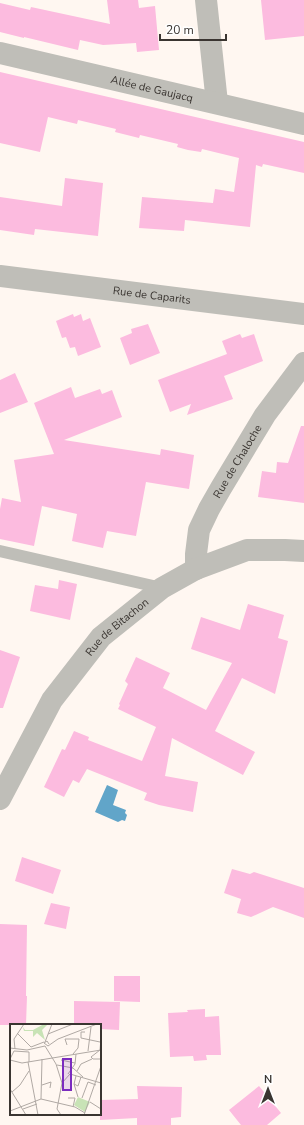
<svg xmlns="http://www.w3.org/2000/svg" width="304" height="1125" font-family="'Nunito Sans',sans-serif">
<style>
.water{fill:#61a5c9}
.building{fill:#fcbbdf}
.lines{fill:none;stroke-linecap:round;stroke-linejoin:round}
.service{stroke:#bfbeb8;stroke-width:12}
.minor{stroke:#bfbeb8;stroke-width:22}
.labels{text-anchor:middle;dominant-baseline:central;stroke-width:3.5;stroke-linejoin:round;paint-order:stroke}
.street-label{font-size:11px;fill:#3a3531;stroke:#fff}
.inset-road{fill:none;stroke:#b0a9a4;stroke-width:1}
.view{fill:#7b2cbf;fill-opacity:0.15;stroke:#7b2cbf;stroke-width:2}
.inset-edge{fill:none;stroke:#3a3531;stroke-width:2}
</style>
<rect width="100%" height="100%" fill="#fff7f1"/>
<path class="water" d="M107 785 118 790 113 805 126 810 125 813 127 815 125 821 122 820 118 822 95 812Z"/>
<path class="building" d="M107 0H138L139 8 155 6 159 50 137 52 136 43 103 45 80 40 78 50 24 37V38L0 32V3L30 10 31 7 110 24Z
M261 0H304V36L265 40Z
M0 72 304 142V173L263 164 262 167 256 165 250 227 185 220 184 231 139 228 142 197 213 203 215 189 234 192 239 158 202 149 201 152 188 150 177 147 178 144 140 135 139 138 115 132 116 129 78 120 77 124 48 117 40 152 0 143Z
M65 178 103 183 98 236 35 229 34 235 0 230V197L62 206Z
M73 314 74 317 81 314 83 321 90 318 101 347 78 356 75 347 70 348 66 337 62 338 56 321Z
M148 324 160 353 130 365 120 338 132 333 131 329Z
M240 334 242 338 254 334 263 361 224 376 233 399 187 415 191 404 170 412 158 380 227 354 222 341Z
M15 373 28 402 0 413V380Z
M71 387 75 398 100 389 102 394 112 390 122 417 64 440 160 455 161 449 194 455 189 489 146 482 136 536 107 531 103 548 72 541 77 514 42 506 34 546 0 539V509L2 498 21 502 14 460 54 454 34 403Z
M301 426H304V503L258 497 262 471 276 473 277 462 288 463Z
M59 580 77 584 70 620 30 611 35 585 58 589Z
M248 604 284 615 278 638 288 641 275 694 242 678 215 731 255 752 243 775 172 738 165 776 198 782 193 812 159 805 144 800 147 793 87 769 79 783 73 780 64 797 44 787 62 749 65 750 74 731 89 737 88 740 142 761 156 727 118 709 120 705 119 704 128 684 125 681 136 657 170 673 163 688 206 710 232 663 191 649 201 617 240 630Z
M0 650 20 657 3 708H0Z
M22 857 61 870 53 894 15 881Z
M232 869 250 874 254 872 304 888V918L273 907 251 917 237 913 241 899 224 893Z
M51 903 70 907 66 929 44 924Z
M0 924 27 925 26 996H27L26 1025H0Z
M114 976H140V1002L114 1001Z
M74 1001 120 1002 119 1030 100 1029V1025H74Z
M205 1009V1017L219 1016 221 1055H206L207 1060 194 1061 193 1056 170 1057 168 1013 188 1012 187 1010Z
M137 1086 182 1087 181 1117 171 1118V1125H137V1118L100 1120V1100L138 1099Z
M259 1086 281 1113 267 1125H241L229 1110Z"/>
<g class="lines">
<path class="service" d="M0 551 162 588"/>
<g class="minor">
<path d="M206 0 217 103"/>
<path id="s1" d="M0 53 304 124"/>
<path id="s2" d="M0 276 304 314"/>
<path id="s3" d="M196 569V554L199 530 209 509 221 488 265 415 304 363"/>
<path id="s4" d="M0 799 52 700 101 637 162 588 196 569 247 550H285L304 551"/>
</g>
</g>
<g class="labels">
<g class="street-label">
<text stroke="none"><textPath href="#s1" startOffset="156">Allée de Gaujacq</textPath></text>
<text stroke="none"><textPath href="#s2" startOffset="153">Rue de Caparits</textPath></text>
<text stroke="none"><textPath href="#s3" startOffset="118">Rue de Chaloche</textPath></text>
<text stroke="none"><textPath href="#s4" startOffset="210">Rue de Bitachon</textPath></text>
</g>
</g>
<g transform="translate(10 1024)">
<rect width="91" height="91" fill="#fff7f1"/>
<path d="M34 0H38L32 6 35 16 27 9 23 13V7H14L13 3 15 6H23Z" fill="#c8e3b6"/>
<path d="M68 73 80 78 75 88 64 81Z" fill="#c8e3b6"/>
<path class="inset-road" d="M75 8H71V14L90 18M7 9 21 23 34 18M38 10 63 0M35 18 42 0M39 20 37 17 34 19 38 22 48 15 87 0M57 21 55 15H69L68 24 63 30M35 22 46 40 52 59 47 85 51 91M0 24 17 26 35 22M5 25 4 15 14 0M90 26 81 33 83 35H91M90 26 91 14M78 27 81 3M0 35 4 27 19 28V38M0 36 12 39 91 26M51 36 65 39M18 38 28 91M47 41 63 44 73 53M67 47 71 40 82 35M58 50 65 40 66 30M66 52 64 60 68 73M52 59 60 50 91 59M64 60 68 62 71 53M32 61 41 58 40 64M0 65 16 91M2 68 10 61 19 47M58 74H65L63 83M72 74 78 58 86 61M31 75 32 35M80 78 91 85M13 85 27 80M0 87 31 75 65 83 75 89M74 91 91 42"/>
<path class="view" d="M53 35H61V66H53Z"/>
<rect width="91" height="91" class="inset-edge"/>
</g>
<g transform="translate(268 1089)" stroke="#ffffff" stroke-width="3" paint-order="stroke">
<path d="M0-3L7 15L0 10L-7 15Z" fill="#3a3531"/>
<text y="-6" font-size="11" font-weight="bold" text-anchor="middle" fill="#3a3531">N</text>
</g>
<path d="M160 34v6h66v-6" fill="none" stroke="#3a3531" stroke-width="2"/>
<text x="166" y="34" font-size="12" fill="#3a3531" stroke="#ffffff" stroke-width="3" paint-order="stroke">20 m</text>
</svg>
